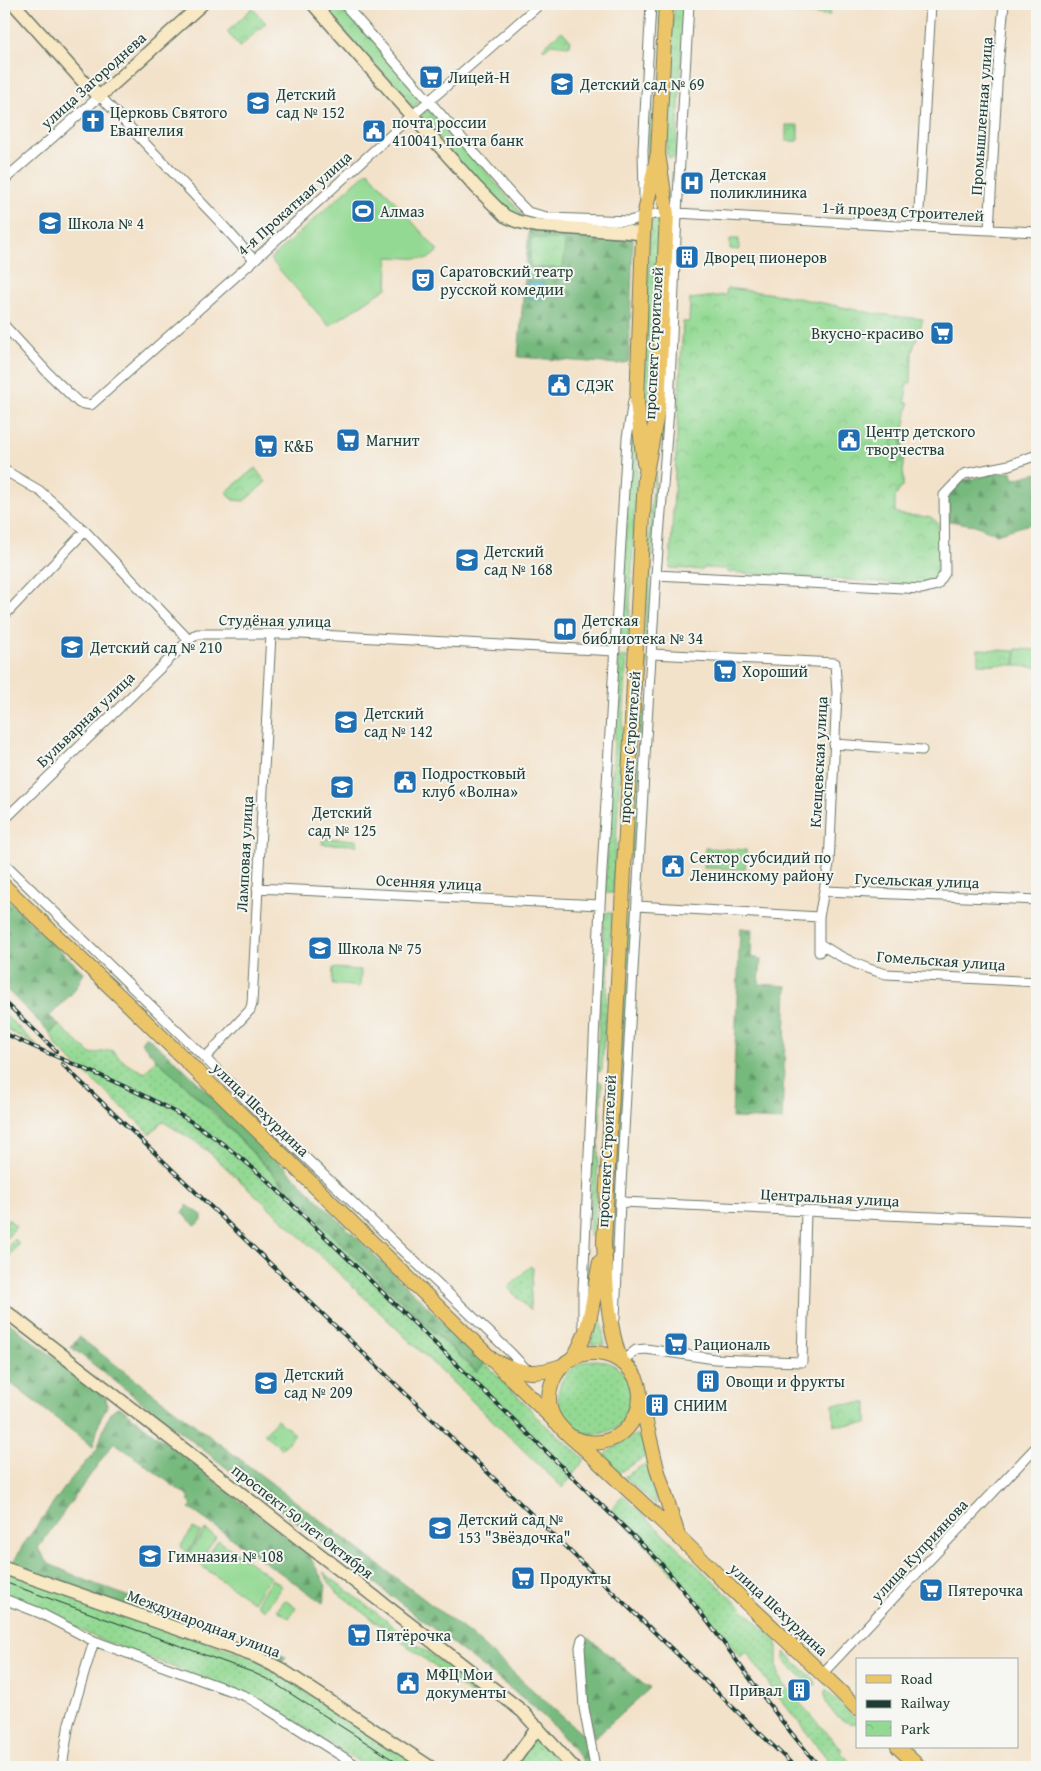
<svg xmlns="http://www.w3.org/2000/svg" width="1041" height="1771" font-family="'Gentium Book Plus',serif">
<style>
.grass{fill:url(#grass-dots);stroke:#598b64}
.forest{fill:url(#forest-firs);stroke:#4a7b58}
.park{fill:url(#park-crowns);stroke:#598b64}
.pitch{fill:#93d993;stroke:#598b64}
.water{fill:#54bfd0;stroke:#3a7e82}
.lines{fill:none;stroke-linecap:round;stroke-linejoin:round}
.street-casing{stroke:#697768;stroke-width:11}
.secondary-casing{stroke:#697768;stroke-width:15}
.primary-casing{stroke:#697768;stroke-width:16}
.street{stroke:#fff;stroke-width:9}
.secondary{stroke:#f8e8c3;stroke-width:12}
.primary{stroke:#edc569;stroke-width:14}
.tram{stroke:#1f3d34;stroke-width:1}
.rail-casing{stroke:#1f3d34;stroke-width:4}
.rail{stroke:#f6f6f2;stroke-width:2;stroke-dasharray:5.5;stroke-linecap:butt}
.labels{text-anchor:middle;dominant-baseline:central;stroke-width:4;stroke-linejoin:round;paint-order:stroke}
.poi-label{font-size:16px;fill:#1f3d34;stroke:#f6f6f2;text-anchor:start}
.street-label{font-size:16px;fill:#1f3d34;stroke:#f6f6f2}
</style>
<defs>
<pattern id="grass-dots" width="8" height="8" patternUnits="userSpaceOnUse" patternTransform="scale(1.25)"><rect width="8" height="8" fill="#93d993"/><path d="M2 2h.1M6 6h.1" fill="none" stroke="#7ebb7f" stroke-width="1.8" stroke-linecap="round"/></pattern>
<pattern id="forest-firs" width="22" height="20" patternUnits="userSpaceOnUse" patternTransform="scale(1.25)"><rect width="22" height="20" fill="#76b97d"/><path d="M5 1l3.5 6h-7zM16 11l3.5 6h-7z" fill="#609867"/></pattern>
<pattern id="park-crowns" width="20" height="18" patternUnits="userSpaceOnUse" patternTransform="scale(1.25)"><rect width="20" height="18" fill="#93d993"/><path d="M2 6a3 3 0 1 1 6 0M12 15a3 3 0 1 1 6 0" fill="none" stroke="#7ebb7f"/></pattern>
</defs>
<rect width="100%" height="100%" fill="#f6f6f2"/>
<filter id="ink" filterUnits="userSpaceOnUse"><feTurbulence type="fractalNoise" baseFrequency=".02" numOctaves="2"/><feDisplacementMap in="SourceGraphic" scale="10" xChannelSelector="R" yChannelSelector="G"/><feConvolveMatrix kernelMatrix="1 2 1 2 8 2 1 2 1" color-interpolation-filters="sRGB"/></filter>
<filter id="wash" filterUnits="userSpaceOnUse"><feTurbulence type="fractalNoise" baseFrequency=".0096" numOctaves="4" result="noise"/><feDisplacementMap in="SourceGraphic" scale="20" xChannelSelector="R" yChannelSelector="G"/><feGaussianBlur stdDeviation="1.12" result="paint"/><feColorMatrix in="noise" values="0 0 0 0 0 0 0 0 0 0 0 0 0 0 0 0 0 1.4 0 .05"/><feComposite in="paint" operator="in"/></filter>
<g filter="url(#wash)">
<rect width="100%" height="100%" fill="#f3e2ca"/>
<path class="grass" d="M653 4H658L650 149 647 154Z
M674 4H685L676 156V158H669L666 152Z
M656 219 660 220 653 405 645 404 644 401 650 224 652 221Z
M633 421 636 440 637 471 628 646 620 645 630 439Z
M656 471 648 647H644L651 505 654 480Z
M619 657H627L613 893H605Z
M644 658H648L633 895 628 894Z
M604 913H612L602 1070 599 1072 597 1070Z
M627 915H632L613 1269 611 1271 610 1237Z
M4 1014 36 1044V1045L4 1028Z
M59 1025 91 1054 111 1050 127 1064 145 1073 156 1059C214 1111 266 1167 320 1223 370 1274 424 1322 476 1372L485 1363 532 1410 535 1416 585 1459 563 1488 300 1236 210 1153 193 1140 162 1121 151 1134 58 1048 50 1033Z
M599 1081 602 1083 594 1236 592 1237 589 1236 596 1083Z
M8 1219 16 1226 4 1242V1224Z
M530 1266 533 1268 530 1310 508 1288Z
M599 1320H601L605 1345 590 1344Z
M558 1397a37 37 0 1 1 74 0a37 37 0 1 1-74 0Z
M637 1434 642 1439 646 1456 618 1473 606 1460 605 1454C608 1451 635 1435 637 1434Z
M648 1462 656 1501V1505L624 1477Z
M623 1496 777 1641V1668L782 1683 842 1750 840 1752 856 1767H834L772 1689 747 1652 740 1657 683 1585 611 1509Z
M4 1571 253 1658 424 1767H367L262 1701 96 1638 27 1603 4 1595Z
M323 1572 477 1690V1694L472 1695 334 1590Z
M784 1652 815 1680 816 1685 809 1684 786 1662 784 1659Z
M826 1690 857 1720V1723C844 1728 818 1702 826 1690Z
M534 1738H538L562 1767H512Z"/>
<path class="forest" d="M529 229 631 237 633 239 629 359 628 362 618 364 518 357Z
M1011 471 1014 479 1037 473V522L996 534 975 525 949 521 948 495 960 481Z
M4 896 84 973 75 990 50 1016 59 1025 50 1033 4 987Z
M740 928 752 929 751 957 761 959 759 984 787 986 782 1120 732 1118Z
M146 1036 181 1066 485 1363 477 1372 321 1224 213 1111 156 1059 141 1042Z
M187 1205 202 1215V1220L196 1226 182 1213 187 1208Z
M4 1319 106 1397 107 1406 100 1420 93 1447 4 1378Z
M79 1337 470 1634 583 1735C589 1744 591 1756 589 1767H587L556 1728 529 1703 71 1347Z
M118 1407 121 1408 309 1555 326 1586 323 1603 189 1508 192 1505 188 1501 190 1498 114 1442 38 1548 49 1564 90 1582 286 1657 281 1666 15 1567 14 1561 23 1545 71 1479 97 1449 106 1422 113 1410Z
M589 1638 643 1684 650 1688 594 1738 586 1708 584 1644Z"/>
<path class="park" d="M320 4H340L423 95 424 99 413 107Z
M252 8 266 23 240 47 227 32Z
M562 31 570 40 569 46 551 44 544 50 542 48Z
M429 110 434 111 517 208 521 213 520 218 507 212 423 122 421 117 424 112Z
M786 125H798V141H786Z
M531 238 565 240 563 268 530 267Z
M730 239H739V250L730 249Z
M727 288 783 295 877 314 923 319 912 352 911 383H907L905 402 909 403 904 429 903 485 895 497V512L903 515 931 517 938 523 940 568 937 576 920 585 728 572 725 569 704 568 702 570 670 568 683 322H689L690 299 726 295Z
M255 468 266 482 244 501 233 500 226 492Z
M978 649 1015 651V665L978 664Z
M323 838 357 840V845L322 844Z
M14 1239 19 1243 4 1264V1253Z
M867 1403V1424L834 1425 833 1404Z
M277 1419 295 1434 282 1449 264 1434Z"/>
<path class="pitch" d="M786 4H830V15L785 13Z
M368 171 438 251 428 259 388 257 387 288 329 326 270 259Z
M893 438H902L901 463H892Z
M1016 649 1037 650V667L1016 666Z
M705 848 746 850 745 869 704 868Z
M333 968 361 970 360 987 332 984Z
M193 1528 201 1532 188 1552 180 1547Z
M205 1530 216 1537 199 1562 188 1554Z
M218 1540 270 1577 253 1602 200 1565Z
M272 1579 282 1586 265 1610 256 1604Z
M285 1600 296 1608 289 1618 277 1610Z"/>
<path class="water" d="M528 282 544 283V299L528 298Z"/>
</g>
<g filter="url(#ink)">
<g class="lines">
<g class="street-casing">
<path id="street" d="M344 4 515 199 528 212 551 218 629 221 655 214 677 213 898 226 1037 232
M4 180 100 96 219 221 254 260
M644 197 643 150 651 4
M918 227 931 4
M989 230 998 67 1004 4
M4 325 48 373 79 403 91 405 251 263 404 123 540 4
M4 470 40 491 85 531 189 640 197 634H301L615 651
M656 575 922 589 937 585 945 573 944 495 964 474 1009 465 1037 455
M4 616 85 531
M652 654 835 663 837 693 829 864 819 917V952
M834 744 922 750
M4 820 189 640
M4 863 205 1058 268 1122 511 1353 528 1371
M257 888 600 905
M825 891 1037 900
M637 906 819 917
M820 944C841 958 861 968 886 974L1037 982
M205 1058 250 1010 252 1004 271 634
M620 1202C759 1208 898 1217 1037 1221
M615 1319 620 1202 646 739 656 575 669 409 677 213 689 4
M583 1324V1290L600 905 627 438 633 401
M621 1362 636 1350 646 1349 715 1359 802 1362 806 1210
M4 1599 40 1613 94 1641 245 1696 261 1705 359 1767
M582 1639 580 1647 584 1708 595 1767
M822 1674 1037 1446
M62 1767 69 1723 94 1641"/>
</g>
<g class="secondary-casing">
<path id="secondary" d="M14 4 89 88 100 96 202 4
M313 4 476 187 505 216 516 221 536 226 629 232 637 233 643 236
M4 1310 522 1711 573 1767
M4 1568 255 1656 279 1668 430 1767
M509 1767 538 1727"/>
</g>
<g class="primary-casing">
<path id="primary" d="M644 463 637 402 643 236 644 217 658 153 666 4
M4 886 127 1003 555 1421
M572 1359C592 1332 593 1293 600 1262
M621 1362C607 1323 606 1282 604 1242L645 478 658 408 667 214 658 153
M499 1363C525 1374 535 1375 562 1366
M641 1401 657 1469 677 1532
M572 1437C628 1464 668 1385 615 1358 603 1352 588 1351 575 1357 552 1368 541 1399 556 1421 563 1432 576 1441 586 1450 612 1475 639 1500 666 1525 689 1546 711 1569 734 1591 775 1630 817 1668 857 1708
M898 1747 919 1767"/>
</g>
<use href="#street" class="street"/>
<use href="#secondary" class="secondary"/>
<use href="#primary" class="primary"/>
<path class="tram" d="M4 1582 252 1672 271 1681 404 1767"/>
<g class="rail-casing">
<path id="rail" d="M4 1001 56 1051
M4 1033C55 1058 110 1077 160 1104 200 1124 235 1152 269 1182L658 1560C716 1626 762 1702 820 1767
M62 1064 795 1767"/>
</g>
<use href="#rail" class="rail"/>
</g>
</g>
<defs>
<g id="supermarket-square" transform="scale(1.25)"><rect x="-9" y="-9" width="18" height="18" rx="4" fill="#1f6fb2" stroke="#f6f6f2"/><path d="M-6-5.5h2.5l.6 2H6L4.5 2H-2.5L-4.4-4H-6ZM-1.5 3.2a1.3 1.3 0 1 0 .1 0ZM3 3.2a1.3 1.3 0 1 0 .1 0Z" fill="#fff"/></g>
<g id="school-square" transform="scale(1.25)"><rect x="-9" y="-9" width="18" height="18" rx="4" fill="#1f6fb2" stroke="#f6f6f2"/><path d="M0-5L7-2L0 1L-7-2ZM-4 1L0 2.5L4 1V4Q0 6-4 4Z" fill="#fff"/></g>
<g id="church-square" transform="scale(1.25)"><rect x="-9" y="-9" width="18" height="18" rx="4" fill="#1f6fb2" stroke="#f6f6f2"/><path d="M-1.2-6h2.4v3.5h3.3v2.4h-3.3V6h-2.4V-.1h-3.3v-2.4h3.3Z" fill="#fff"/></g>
<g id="civic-square" transform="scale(1.25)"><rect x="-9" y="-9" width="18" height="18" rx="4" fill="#1f6fb2" stroke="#f6f6f2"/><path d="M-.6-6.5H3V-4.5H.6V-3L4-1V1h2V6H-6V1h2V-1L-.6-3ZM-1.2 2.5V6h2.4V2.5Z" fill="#fff"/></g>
<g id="hospital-square" transform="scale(1.25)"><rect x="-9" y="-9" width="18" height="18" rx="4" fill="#1f6fb2" stroke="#f6f6f2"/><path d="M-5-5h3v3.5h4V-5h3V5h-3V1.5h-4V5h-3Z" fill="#fff"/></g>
<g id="stadium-square" transform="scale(1.25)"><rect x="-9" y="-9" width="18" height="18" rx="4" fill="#1f6fb2" stroke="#f6f6f2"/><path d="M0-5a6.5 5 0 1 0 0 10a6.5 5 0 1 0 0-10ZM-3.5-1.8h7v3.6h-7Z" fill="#fff"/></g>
<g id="building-square" transform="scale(1.25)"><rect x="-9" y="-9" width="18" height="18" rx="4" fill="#1f6fb2" stroke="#f6f6f2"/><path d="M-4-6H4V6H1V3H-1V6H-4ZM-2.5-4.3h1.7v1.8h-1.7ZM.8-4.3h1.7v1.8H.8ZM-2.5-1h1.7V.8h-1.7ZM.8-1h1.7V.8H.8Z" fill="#fff"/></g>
<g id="theatre-square" transform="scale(1.25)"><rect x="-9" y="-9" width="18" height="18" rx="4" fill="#1f6fb2" stroke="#f6f6f2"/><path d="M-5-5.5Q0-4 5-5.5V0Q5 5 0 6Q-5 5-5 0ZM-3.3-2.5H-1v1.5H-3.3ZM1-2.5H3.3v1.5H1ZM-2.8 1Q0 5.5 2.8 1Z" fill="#fff"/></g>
<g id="library-square" transform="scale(1.25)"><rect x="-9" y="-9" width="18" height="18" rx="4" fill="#1f6fb2" stroke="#f6f6f2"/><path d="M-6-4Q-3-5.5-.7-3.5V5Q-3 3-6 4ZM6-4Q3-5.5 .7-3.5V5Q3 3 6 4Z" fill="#fff"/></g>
</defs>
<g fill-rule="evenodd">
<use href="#supermarket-square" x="431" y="77"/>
<use href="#school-square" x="562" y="84"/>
<use href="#school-square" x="258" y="103"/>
<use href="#church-square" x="93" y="121"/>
<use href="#civic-square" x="374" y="131"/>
<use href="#hospital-square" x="692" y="183"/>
<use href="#stadium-square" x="363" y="211"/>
<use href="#school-square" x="50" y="223"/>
<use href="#building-square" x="687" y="257"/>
<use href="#theatre-square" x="423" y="280"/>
<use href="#supermarket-square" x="942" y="333"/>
<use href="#civic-square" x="559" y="385"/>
<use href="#supermarket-square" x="348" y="440"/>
<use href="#civic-square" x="849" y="440"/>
<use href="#supermarket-square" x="266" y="446"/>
<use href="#school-square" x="467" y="560"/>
<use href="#library-square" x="565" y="629"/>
<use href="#school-square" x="72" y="647"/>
<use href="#supermarket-square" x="725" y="671"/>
<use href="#school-square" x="346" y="722"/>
<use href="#civic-square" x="405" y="782"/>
<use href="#school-square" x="342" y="787"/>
<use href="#civic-square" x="673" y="866"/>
<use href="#school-square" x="320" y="948"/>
<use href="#supermarket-square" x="676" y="1344"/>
<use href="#building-square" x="708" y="1381"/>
<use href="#school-square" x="266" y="1383"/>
<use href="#building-square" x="657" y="1405"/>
<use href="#school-square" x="440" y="1528"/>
<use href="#school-square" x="150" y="1556"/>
<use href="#supermarket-square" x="523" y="1578"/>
<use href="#supermarket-square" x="931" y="1590"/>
<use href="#supermarket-square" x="359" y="1635"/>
<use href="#civic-square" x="408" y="1683"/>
<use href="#building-square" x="799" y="1690"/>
</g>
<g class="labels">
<g class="poi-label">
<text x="448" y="77">Лицей-Н</text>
<text x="580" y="84">Детский сад № 69</text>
<text x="276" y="94">Детский<tspan x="276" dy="18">сад № 152</tspan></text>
<text x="110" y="112">Церковь Святого<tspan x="110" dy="18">Евангелия</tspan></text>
<text x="392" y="122">почта россии<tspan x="392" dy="18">410041, почта банк</tspan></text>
<text x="710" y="174">Детская<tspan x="710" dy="18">поликлиника</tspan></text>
<text x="380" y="211">Алмаз</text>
<text x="68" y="223">Школа № 4</text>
<text x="704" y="257">Дворец пионеров</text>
<text x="440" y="271">Саратовский театр<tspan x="440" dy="18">русской комедии</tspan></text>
<text x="924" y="333" text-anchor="end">Вкусно-красиво</text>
<text x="576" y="385">СДЭК</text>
<text x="866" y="431">Центр детского<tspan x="866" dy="18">творчества</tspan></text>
<text x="366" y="440">Магнит</text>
<text x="284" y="446">К&amp;Б</text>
<text x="484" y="551">Детский<tspan x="484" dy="18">сад № 168</tspan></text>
<text x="582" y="620">Детская<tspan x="582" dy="18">библиотека № 34</tspan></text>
<text x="90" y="647">Детский сад № 210</text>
<text x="742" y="671">Хороший</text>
<text x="364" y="713">Детский<tspan x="364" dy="18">сад № 142</tspan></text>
<text x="422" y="773">Подростковый<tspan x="422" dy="18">клуб «Волна»</tspan></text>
<text x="342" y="812" text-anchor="middle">Детский<tspan x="342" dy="18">сад № 125</tspan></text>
<text x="690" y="857">Сектор субсидий по<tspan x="690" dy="18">Ленинскому району</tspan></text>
<text x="338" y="948">Школа № 75</text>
<text x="694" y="1344">Рациональ</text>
<text x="284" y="1374">Детский<tspan x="284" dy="18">сад № 209</tspan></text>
<text x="726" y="1381">Овощи и фрукты</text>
<text x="674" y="1405">СНИИМ</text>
<text x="458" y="1519">Детский сад №<tspan x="458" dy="18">153 "Звёздочка"</tspan></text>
<text x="168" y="1556">Гимназия № 108</text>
<text x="540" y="1578">Продукты</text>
<text x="948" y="1590">Пятерочка</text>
<text x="376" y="1635">Пятёрочка</text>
<text x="426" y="1674">МФЦ Мои<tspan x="426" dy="18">документы</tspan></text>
<text x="782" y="1690" text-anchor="end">Привал</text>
</g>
<g class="street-label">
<text transform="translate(93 80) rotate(-42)">улица Загороднева</text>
<text transform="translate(981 116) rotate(-86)">Промышленная улица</text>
<text transform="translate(294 203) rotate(-42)">4-я Прокатная улица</text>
<text transform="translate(903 211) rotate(3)">1-й проезд Строителей</text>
<text transform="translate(653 343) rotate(-87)">проспект Строителей</text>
<text transform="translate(275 620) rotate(1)">Студёная улица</text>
<text transform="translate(85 719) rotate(-44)">Бульварная улица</text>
<text transform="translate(629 747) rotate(-86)">проспект Строителей</text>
<text transform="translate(818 762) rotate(-87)">Клещевская улица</text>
<text transform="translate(244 854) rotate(-87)">Ламповая улица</text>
<text transform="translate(917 880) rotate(2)">Гусельская улица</text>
<text transform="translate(429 882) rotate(3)">Осенняя улица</text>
<text transform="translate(941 960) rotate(4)">Гомельская улица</text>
<text transform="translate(261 1109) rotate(44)">улица Шехурдина</text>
<text transform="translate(606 1151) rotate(-87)">проспект Строителей</text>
<text transform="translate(830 1197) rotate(3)">Центральная улица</text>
<text transform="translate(303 1521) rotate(38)">проспект 50 лет Октября</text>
<text transform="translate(919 1550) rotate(-47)">улица Куприянова</text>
<text transform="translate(779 1609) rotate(43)">улица Шехурдина</text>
<text transform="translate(204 1623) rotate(21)">Международная улица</text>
</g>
</g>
<rect width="1041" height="1771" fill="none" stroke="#f6f6f2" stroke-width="20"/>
<rect x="856" y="1658" width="162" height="90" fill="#f6f6f2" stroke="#a0aca6"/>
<rect x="866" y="1675" width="25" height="8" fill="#edc569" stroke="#a0aca6"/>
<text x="901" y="1684" font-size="15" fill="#1f3d34">Road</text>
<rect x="866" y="1700" width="25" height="8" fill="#1f3d34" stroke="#a0aca6"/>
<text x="901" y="1708" font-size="15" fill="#1f3d34">Railway</text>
<rect x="866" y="1721" width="25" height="15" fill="url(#park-crowns)" stroke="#a0aca6"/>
<text x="901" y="1734" font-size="15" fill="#1f3d34">Park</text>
</svg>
